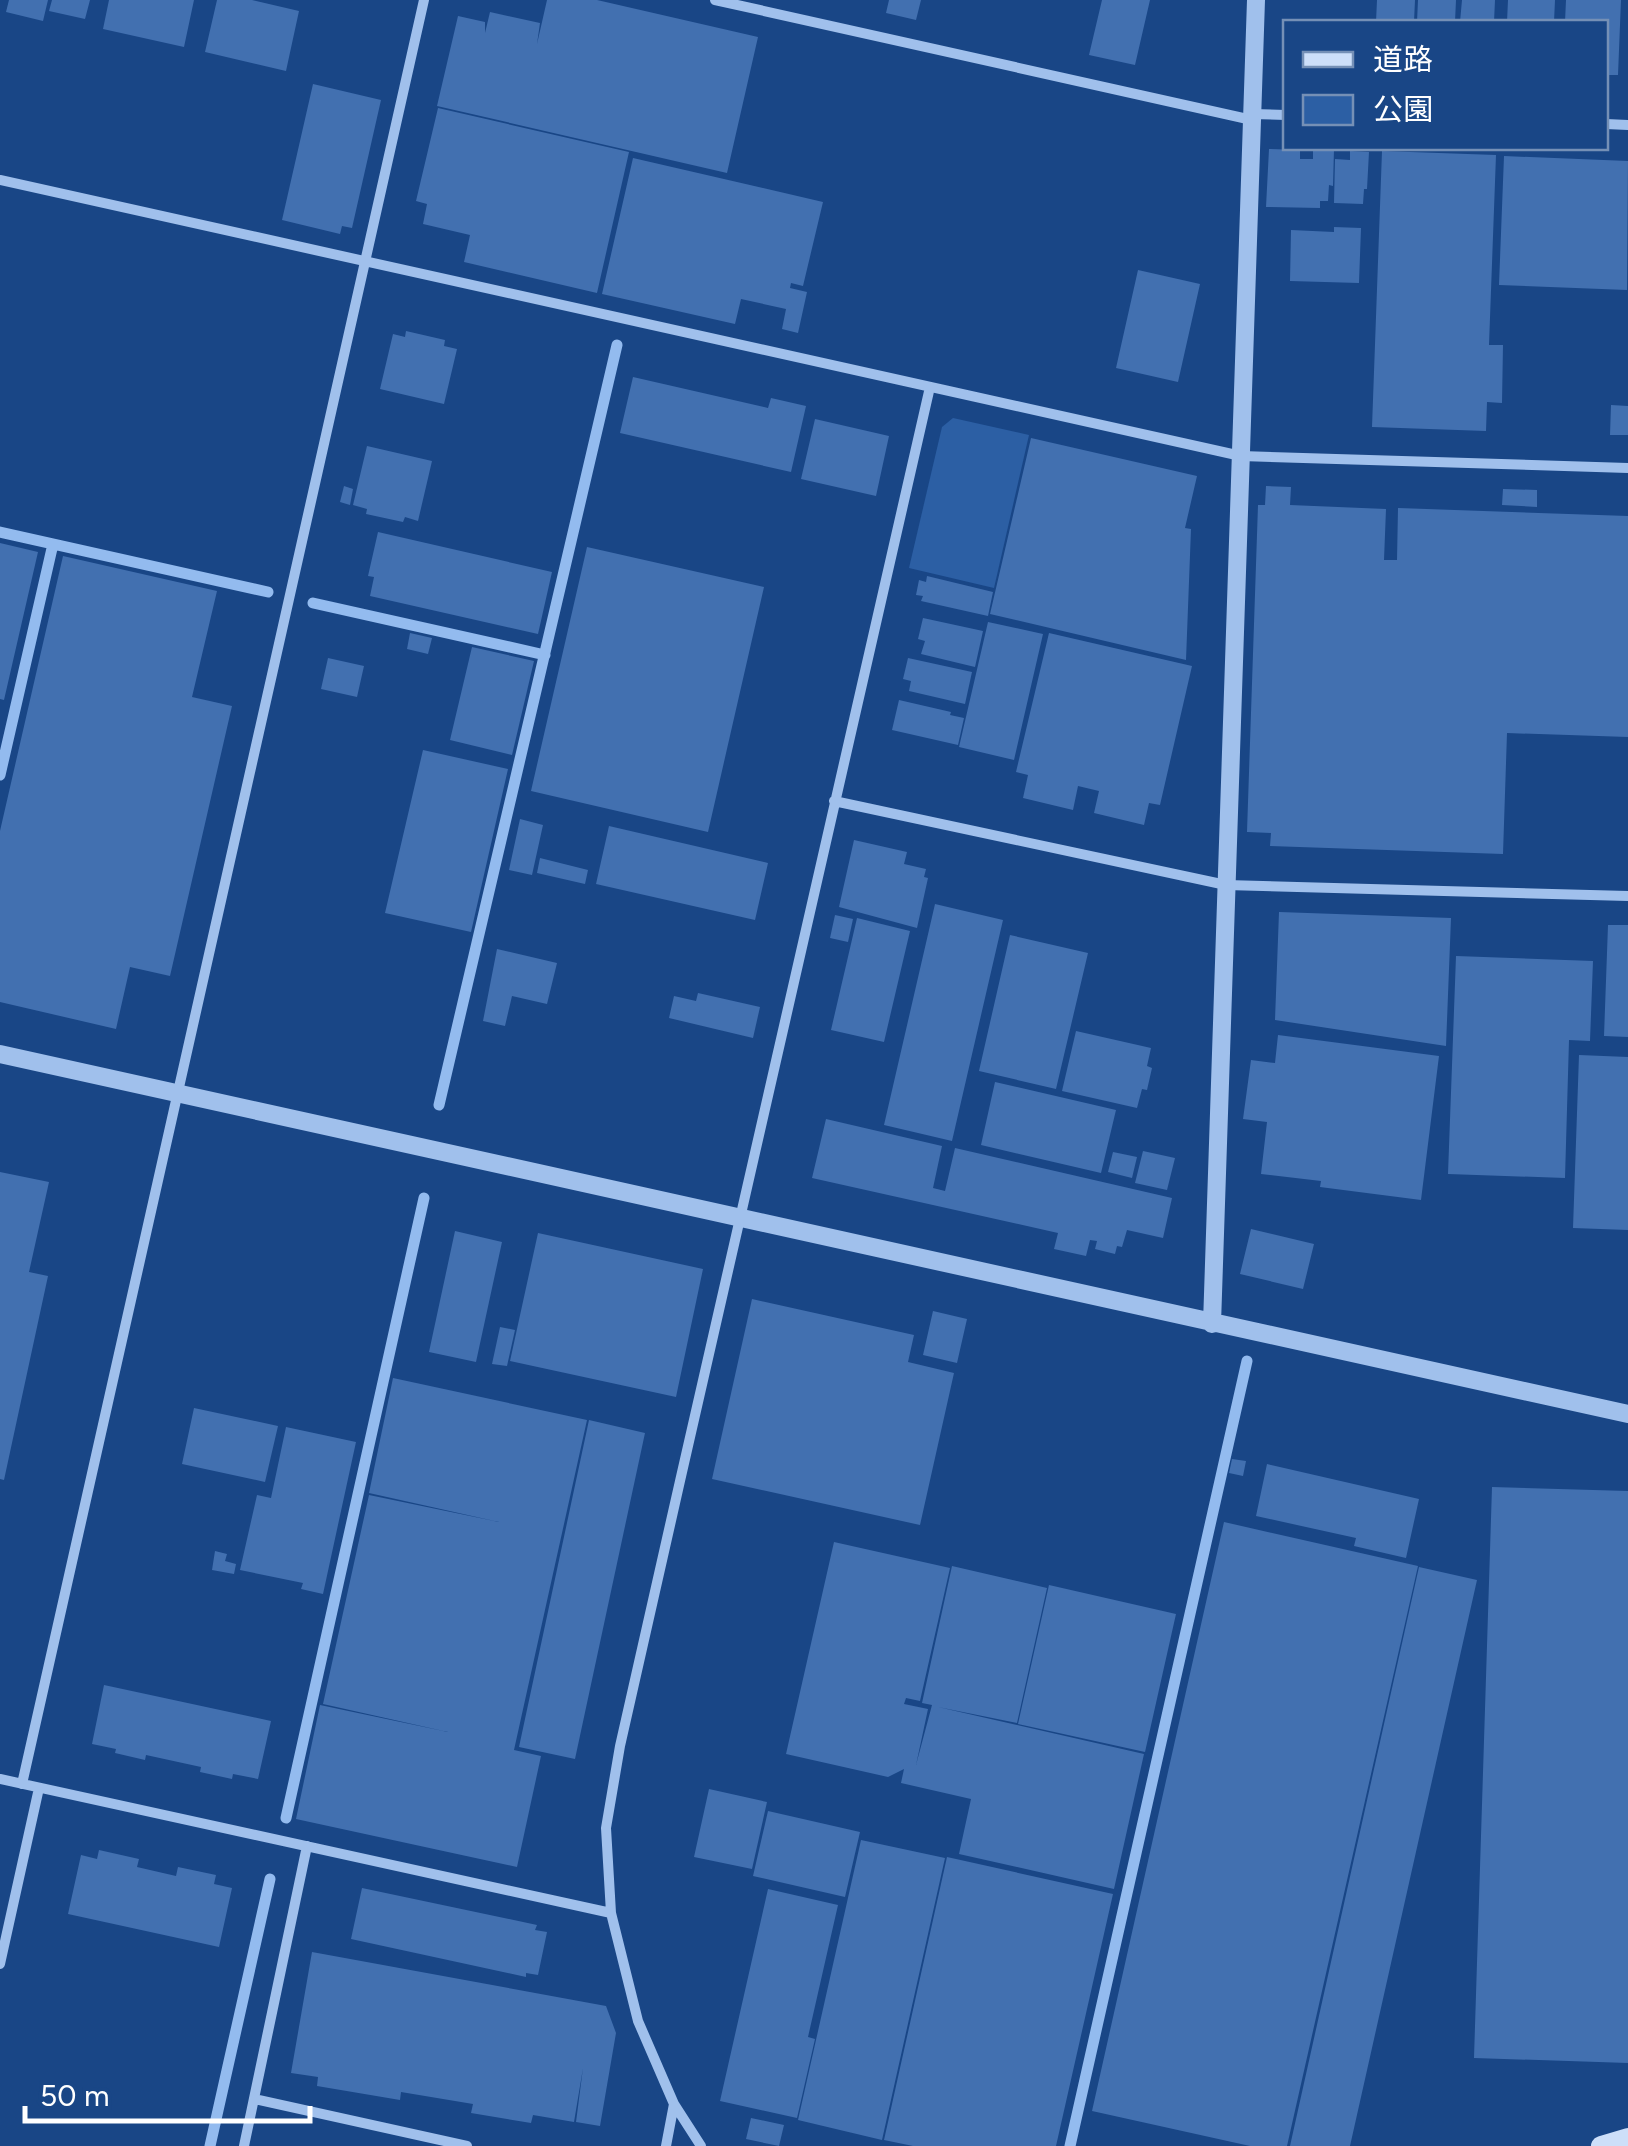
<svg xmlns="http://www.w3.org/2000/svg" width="1628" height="2146" font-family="Figtree,'Noto Sans JP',sans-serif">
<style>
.green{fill:#2c5fa4}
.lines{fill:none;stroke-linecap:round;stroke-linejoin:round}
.stream{stroke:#93bbef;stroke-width:11}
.building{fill:#4270b0}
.minor{stroke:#a0c0ec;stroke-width:10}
.tertiary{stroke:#a0c0ec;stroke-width:18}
.secondary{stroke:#cddff9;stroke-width:20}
</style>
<rect width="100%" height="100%" fill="#194686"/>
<path class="green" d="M953 418 1029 435 994 588 909 568 942 427Z"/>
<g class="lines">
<path class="stream" d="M0 532 268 592
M313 603 545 655
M0 775 53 544
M439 1105 617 345
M286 1818 424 1198
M210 2146 270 1879
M1070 2146 1247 1361"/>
</g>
<path class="building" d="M9 0H48L43 21 6 12Z
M52 0H90L85 19 49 11Z
M109 0H194L184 47 103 29Z
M217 0H252L299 11 286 71 205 52Z
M547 0H597L758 37 727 173 437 106 458 16 485 22V33L490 12 540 23 537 44Z
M889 0H921L916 20 886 13Z
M1102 0H1150L1135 65 1089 55Z
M1377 0H1415L1414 22H1376Z
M1418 0H1456L1455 22H1417Z
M1462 0H1495L1494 22H1460Z
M1508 0H1555L1554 22H1507Z
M1566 0H1621L1618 75H1606V22H1565Z
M313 84 381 100 352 228 342 226 340 234 282 220Z
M438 108 629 152 597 293 464 262 470 235 423 224 427 204 416 201Z
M1313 148 1334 149 1333 186 1329 185 1328 201H1320V208L1266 207 1269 149 1300 150V159H1313Z
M1350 151 1369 152 1367 189H1364L1363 204 1334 203 1335 159 1350 160Z
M1382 151 1496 155 1489 345H1503L1502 403 1487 402 1486 431 1372 427Z
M1504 156 1628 161 1627 290 1499 285Z
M633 158 823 202 803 286 791 283 790 288 807 292 798 333 782 329 786 309 741 299 735 324 602 294Z
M1334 227 1361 228 1359 283 1290 281 1291 230 1334 232Z
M1138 270 1200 284 1178 382 1116 368Z
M406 331 445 340 444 346 457 349 444 404 380 389 393 334 405 337Z
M633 377 768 408 771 398 806 406 791 472 620 433Z
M1611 405 1628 406V435H1610Z
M815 419 889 436 876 496 801 479Z
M1031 438 1197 476 1185 528 1191 529 1186 660 990 614Z
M367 446 432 461 418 521 405 517 403 522 366 514 367 509 353 505Z
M344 486 353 489 350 505 340 502Z
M1266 486 1291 487 1290 505 1386 509 1384 560H1397L1398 508 1628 516V737L1507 733 1503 854 1270 846 1271 833 1247 832 1258 505H1265Z
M1503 489 1537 490V507L1502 505Z
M378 532 552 572 538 634 370 596 374 577 368 576Z
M0 543 38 552 4 700 0 699Z
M587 547 764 587 708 832 531 791Z
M63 556 217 591 192 697 232 706 170 976 130 967 116 1029 0 1002V831Z
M927 576 993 592 988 616 921 601 923 596 916 595 919 580 926 582Z
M923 618 983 631 975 667 921 654 925 641 918 639Z
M988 622 1043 634 1014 760 959 747Z
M410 633 432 638 428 654 407 649Z
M1049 633 1192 666 1160 805 1149 803 1144 825 1094 813 1099 791 1078 786 1073 810 1023 798 1028 775 1016 772Z
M472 647 534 661 512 755 450 740Z
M328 658 364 666 357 697 321 689Z
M908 658 972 672 965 704 909 691 911 681 903 679Z
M899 700 951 712 950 715 964 718 958 745 892 730Z
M423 750 508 769 471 932 385 913Z
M520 819 543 825 532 875 509 870Z
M609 826 768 863 755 920 596 884Z
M854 840 907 852 904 864 926 869 924 877 928 878 917 928 839 907Z
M540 858 588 870 585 884 537 873Z
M935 904 1003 920 952 1141 884 1125Z
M1279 912 1451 918 1446 1046 1275 1020Z
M835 915 853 919 848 942 830 938Z
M857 918 910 931 884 1042 831 1030Z
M1608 925H1628V1037L1604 1036Z
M1010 935 1088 953 1056 1089 979 1071Z
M497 949 557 963 547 1004 512 996 505 1026 483 1021Z
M1456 956 1593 961 1590 1041 1569 1040 1565 1178 1448 1174Z
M698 993 760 1007 753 1038 669 1018 674 996 696 1001Z
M1076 1031 1151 1048 1147 1066 1152 1068 1147 1090 1142 1089 1137 1108 1062 1091Z
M1278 1035 1439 1056 1421 1200 1320 1187 1321 1181 1261 1174 1267 1122 1243 1119 1251 1060 1275 1063Z
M1579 1055 1628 1057V1230L1573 1228Z
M995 1082 1116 1110 1101 1173 981 1145Z
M826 1119 942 1146 933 1188 945 1191 955 1148 1172 1198 1163 1238 1127 1230 1122 1247 1117 1246 1115 1254 1095 1249 1097 1241 1090 1240 1086 1256 1054 1249 1058 1233 812 1178Z
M1143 1151 1175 1158 1167 1190 1135 1183Z
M1113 1152 1137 1157 1132 1178 1108 1172Z
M0 1172 49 1182 29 1272 48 1276 4 1480 0 1479Z
M1251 1229 1314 1244 1303 1289 1240 1274Z
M455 1231 502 1242 476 1362 429 1352Z
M538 1233 703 1269 676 1397 510 1361Z
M752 1299 914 1335 908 1362 954 1373 920 1525 712 1479Z
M933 1311 967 1319 957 1363 923 1355Z
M500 1327 515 1330 507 1366 492 1364Z
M393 1378 587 1420 514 1750 541 1756 517 1867 296 1819 320 1705 448 1732 323 1704 369 1495 499 1522 369 1493Z
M194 1408 278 1426 265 1482 182 1464Z
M589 1420 645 1433 575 1759 519 1747Z
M286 1427 356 1442 323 1594 301 1589 303 1583 240 1570 257 1495 271 1498Z
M1232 1459 1246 1461 1243 1476 1229 1473Z
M1267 1464 1419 1499 1406 1558 1354 1546 1356 1538 1256 1516Z
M1492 1487 1628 1491V2063L1474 2058Z
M1224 1522 1418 1566 1287 2146H1250L1092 2111Z
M834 1542 950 1568 920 1701 906 1698 904 1704 928 1709 916 1765 932 1705 922 1703 952 1566 1047 1588 1017 1723 938 1707 1144 1754 1114 1889 959 1854 971 1799 901 1783 904 1769 888 1777 786 1754Z
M215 1551 227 1554 225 1561 236 1564 234 1574 212 1570Z
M1419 1567 1477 1580 1350 2146H1290Z
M1049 1585 1176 1614 1145 1752 1018 1724Z
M104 1685 271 1721 258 1779 233 1774 232 1779 200 1772 201 1767 146 1755 145 1760 115 1753 116 1749 92 1744Z
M709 1789 767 1802 752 1869 694 1857Z
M768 1811 860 1832 845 1897 753 1876Z
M861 1840 945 1858 882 2140 798 2120Z
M99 1850 139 1859 137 1867 176 1876 178 1867 216 1875 214 1884 232 1888 219 1947 68 1914 81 1855 97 1859Z
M947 1857 1113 1894 1056 2146H913L884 2140Z
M362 1888 537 1925 535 1930 547 1932 538 1975 526 1973V1977L351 1939Z
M768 1889 838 1905 808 2037 815 2039 797 2118 720 2101Z
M312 1952 606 2006 616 2033 600 2126 576 2122 583 2068 574 2122 533 2115 531 2123 471 2113 473 2104 401 2092 400 2100 317 2086 318 2077 291 2073Z
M751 2118 784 2125 779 2146 746 2139Z"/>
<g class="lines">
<path class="minor" d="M715 0 1252 120
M1252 114 1286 115
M1606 124 1628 125
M0 180 1241 456 1628 468
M834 801 1226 885 1628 896
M0 1779 611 1913
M22 1784 424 0
M0 1964 39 1788
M254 2099 467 2146
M244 2146 307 1846
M666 2146 674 2104
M701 2146 674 2104 638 2021 611 1913 606 1828 620 1746 680 1481 930 387"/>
<path class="tertiary" d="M0 1054 1628 1414
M1212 1324 1256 0"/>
<path class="secondary" d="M1601 2146 1628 2138"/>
</g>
<rect x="1283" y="20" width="325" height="130" fill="#194686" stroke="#7590b6" stroke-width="2.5"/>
<rect x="1303" y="52" width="50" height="15" fill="#cddff9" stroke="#7590b6" stroke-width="2.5"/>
<text x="1373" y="70" font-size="30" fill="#ffffff">道路</text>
<rect x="1303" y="95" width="50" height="30" fill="#2c5fa4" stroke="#7590b6" stroke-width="2.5"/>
<text x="1373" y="120" font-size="30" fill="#ffffff">公園</text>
<path d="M25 2106v15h285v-15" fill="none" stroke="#ffffff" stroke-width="5"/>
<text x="40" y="2106" font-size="30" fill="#ffffff" stroke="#194686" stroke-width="8" paint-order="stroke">50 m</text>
</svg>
